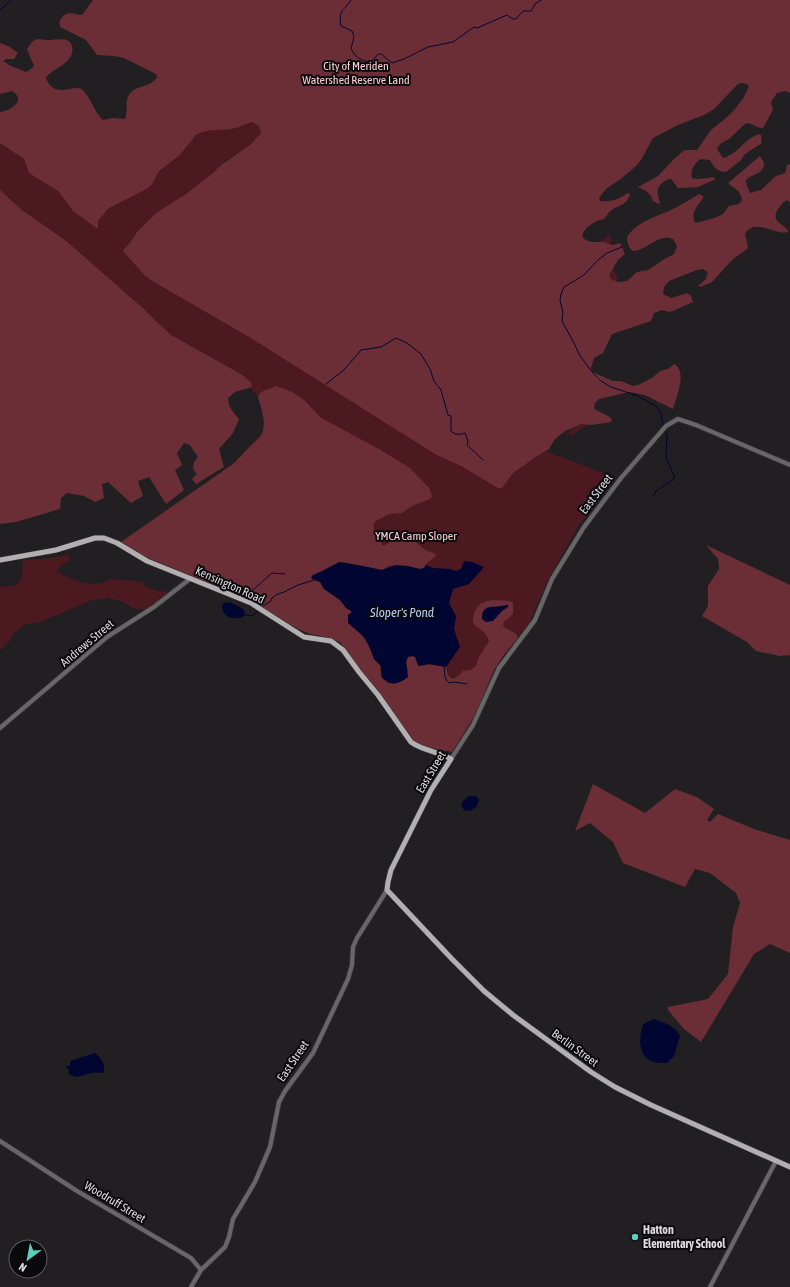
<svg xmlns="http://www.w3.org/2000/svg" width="790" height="1287" font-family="'Asap Condensed',sans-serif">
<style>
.green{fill:#4d1920;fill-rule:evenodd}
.forest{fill:#6c2e36}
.water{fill:#010531}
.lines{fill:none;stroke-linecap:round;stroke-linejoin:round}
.stream{stroke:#010531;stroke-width:1}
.minor-casing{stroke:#3c393c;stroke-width:5.5}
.major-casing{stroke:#3c393c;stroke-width:6}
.minor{stroke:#696667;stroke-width:4}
.major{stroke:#b3aeb0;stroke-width:5}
.poi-dot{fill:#59cebe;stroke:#0a090b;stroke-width:1.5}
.labels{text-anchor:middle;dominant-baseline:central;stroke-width:4;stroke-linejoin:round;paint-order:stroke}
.park-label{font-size:12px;fill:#fbd1d4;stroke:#0a090b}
.street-label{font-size:12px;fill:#dbd9db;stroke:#0a090b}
.poi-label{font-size:12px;font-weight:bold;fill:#dbd9db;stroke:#0a090b;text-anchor:start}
.water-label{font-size:13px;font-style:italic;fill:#b6ccfb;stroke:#0a090b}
</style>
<rect width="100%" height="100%" fill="#221f22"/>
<path class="green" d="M252 122C257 125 260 127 261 133 250 149 230 154 218 168L533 203 594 246 609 235 612 241 601 249 624 247V249L606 258 618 278 609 291 557 426 564 432 568 433 580 424 591 423 571 435 559 431 557 433 556 439 538 448 616 478 578 526 547 582 527 628 497 657 472 721 452 752 415 743 340 642 295 624 241 593 146 557 121 542 233 464 273 421V388L261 392 258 397 251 389V382L241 374 171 335 155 320 145 310 65 240 22 210 0 190V143L24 159 26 162 27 170 58 191 73 211 98 228C94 216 110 209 119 204L153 139 183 153C188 147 191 140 197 135 206 127 220 131 231 129 239 128 245 124 252 122ZM190 191 165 289 145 276 124 252V249C131 245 132 238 137 232 153 215 172 205 190 191Z
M69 555 70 561 61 565 57 572C71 580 96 590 110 579L143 582 146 587C151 588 154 590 159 591 163 592 164 590 168 593L146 610 133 608 121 601 108 598 92 600 40 622 24 625 15 632 10 641 0 650V587L12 586 19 583 22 575 23 560 52 558Z"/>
<path class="forest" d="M93 0H790V93L786 91 777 93 771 102 773 110 763 128C756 128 752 123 746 123L729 139 720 144 717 149 723 158C738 154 744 139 759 134L761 135 762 143 745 154 741 160 726 172C718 172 713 167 710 160L701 159C694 163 690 171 692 178 700 181 708 176 715 178L714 180 698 187 680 188H678L671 179H669C656 185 656 190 660 203L659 204 653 201C651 193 646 191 638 187L658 176 674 159 683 151 686 150H697L711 130 726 118 735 109 744 97 749 86C745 83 743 82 738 84L714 109 704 115 678 125 653 138 641 160 636 166 622 178 606 189 599 198 600 201C612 202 619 199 628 193L630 194C628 204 620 205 613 209 609 211 607 216 604 219 595 221 586 226 582 235L584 239 591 242H603L613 245 620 243 625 254 618 260 609 275 611 279 618 282 627 281 637 272 648 270 666 258 673 255 675 252 677 246 673 239C657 233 649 250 633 251 629 249 627 242 627 237 637 221 659 216 675 208 683 204 691 199 699 194L703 196V198C698 206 690 212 695 223 700 222 720 217 723 214 726 211 727 208 729 206L739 204 742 200C740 189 734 189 728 183L760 156C761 158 765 163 764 165 763 174 750 175 746 180L747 186 750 193 761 190 776 176 785 173 787 165 790 164V202L787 200C783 202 781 205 778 209 771 220 780 223 787 229L788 232C776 236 755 217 745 234L748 247 747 249 732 260 712 282 700 287 698 286 706 279 708 272 703 269 697 270 669 281 664 287 663 294 671 298 687 293 691 296 693 302 673 311 669 312 662 310 654 313 651 321 612 334 603 353 594 358 591 368 592 372 608 379 613 381H621L633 386 638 385 652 378 660 371 668 369 674 364C688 371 676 398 673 409L645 395 629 392 599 399 595 403 594 409 610 417 612 420 611 422 592 425 581 424 573 428 565 431 555 439 549 449 537 456 513 473 502 488H498L463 467 435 454 251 338 154 282 145 276 123 251 124 249 129 244 137 232 156 213 186 194 213 173 221 165 251 144 261 133 259 126 252 122C245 124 238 128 231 129 219 131 207 128 196 135L181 154 159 171 152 184 146 189 108 209 98 221V229L73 211 58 191 29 173 24 159 0 143V112C11 111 27 100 12 91L0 94V43L10 47 18 53 14 59H6L3 61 9 65 26 72 31 69 34 66 27 49C29 46 31 42 35 40 39 38 43 40 47 40 55 40 70 36 72 46 76 64 51 68 46 78 54 100 75 84 81 89 90 95 95 114 103 120L113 118 125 119C128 112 125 103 128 97 135 83 149 90 157 77L156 74 124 58 114 56 97 55 86 40 60 27C59 23 60 20 62 17 68 10 75 15 82 15Z
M0 190 22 210 65 240 145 310 155 320 171 335 241 374 251 382 252 387 235 392 228 398C228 407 234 413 239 419L233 433 219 449 224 467 196 484 192 479 197 474 193 469 194 462 198 457 190 445 184 443 177 453 182 465 175 470 184 490 166 504 149 477 138 481 143 496 131 503 108 482 102 484 104 498 95 502 84 496 67 493 61 498 60 509 16 522 0 524Z
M276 386 290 391 303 399 321 418 379 449 410 468 429 488 432 496 430 499 412 506 402 513 389 514 376 521 373 525 376 535 383 546C390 544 392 537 398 535 408 531 419 547 427 551 430 552 433 553 436 554L435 557 428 562 424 568 420 569 408 566H389L382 570 343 562 331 566 313 575 312 580 320 582 324 589 340 600 346 608 351 611V613L348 614 358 631 367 642 374 659 380 665 381 676 388 683 395 684 408 672 406 662 408 657 412 656 416 657 417 663 446 667 448 675 452 679 457 677 463 671 471 670 476 666 479 657 489 641C484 627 478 631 473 622 474 597 494 599 513 602V614L504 622 503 625 504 627 516 634 518 638 503 656 494 670 475 715 452 752 425 747 414 740 340 642 326 637 310 634 298 629 248 599 146 557 121 542 233 464 261 436C267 424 262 410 258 397L261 392Z
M706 545 790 585V655L780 656 756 651 747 642 702 616 708 606V586L719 569 718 559Z
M593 784 645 813 675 789 697 797 714 809 707 820 710 822 718 814 754 829 790 840V953L770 944 754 954 701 1042 684 1029 668 1010V1007L708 999 728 974 733 927 740 903 736 893 710 873 695 869 685 887 623 863 613 842 590 823 575 831Z"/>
<path class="water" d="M464 561 472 562 484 567 469 584 453 589 449 603 456 616 454 629 460 647 446 667 430 664 419 666 418 665 415 657 412 656 408 657 406 662 408 677C400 684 390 686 382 678L381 666 374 659 370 648 364 637 348 623V615L351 613V611L346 608 340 600 324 589 320 582 311 578 313 575 323 571 339 562 363 566 382 570 395 565 408 566 420 569 424 568 426 565 433 568 450 569 456 571 461 569Z
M230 602 243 609 245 613 243 617C233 620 223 618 222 606L224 603Z
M506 605H508V607L502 611 493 621 486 622 482 619C482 602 494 609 506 605Z
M469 796H476L479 800 476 807 470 811 464 810 461 805 464 800Z
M654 1019C665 1023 675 1026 680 1036L674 1056 667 1063C662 1063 657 1063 653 1062 637 1056 639 1037 643 1024Z
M95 1053C100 1057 107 1065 103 1073 100 1073 96 1072 93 1073 83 1074 79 1080 69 1074V1069L66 1068V1066H70V1061Z"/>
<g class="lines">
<path class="stream" d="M351 0C344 12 338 8 341 26L352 31C355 37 353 42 351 48 353 56 366 66 374 59 376 57 377 55 378 54H381L392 63 404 59 428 47 453 42 474 27 477 28 507 15 513 19H516L523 11H531L535 4 541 0
M0 10 11 0
M622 247 607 253 598 260 584 275 564 287 561 294 560 301 563 312 562 321 574 343 580 356 593 373 601 381 611 387 638 396 657 407 661 414 663 426
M326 384 344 370 361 350 381 347 396 338 407 343 421 354 430 369 434 381 441 390 448 415 451 416V431C455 435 460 435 465 433L468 441 467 445 483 460
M653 497 656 491 674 479V476L666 457 667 435 665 431
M245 597 272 573 285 574
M263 606 271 601 272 598 276 595 284 592 298 585 314 580
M244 615 252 616 258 611
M444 667C445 673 444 679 449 683L455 682 467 684"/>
<g class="minor-casing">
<path id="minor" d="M0 728 107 637 154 607 191 578
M451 759 473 725 499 668 535 620 552 579 584 527 621 478 666 426 678 419 696 425 790 465
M0 1141 77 1191 191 1258 201 1270
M191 1287 201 1270 225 1247 229 1237 233 1219 255 1182 270 1147 279 1102 285 1091 313 1053 348 979 352 965 353 947 357 938 387 890
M710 1287 776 1161"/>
</g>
<g class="major-casing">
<path id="major" d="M0 560 56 550 95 538H104L117 543 147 561 251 603 304 637 331 641 343 650 359 672 378 695 411 742C423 751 438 751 451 759L431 790 391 870 388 882 387 890 452 959 484 991 513 1015 591 1072 615 1087 651 1105 790 1167"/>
</g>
<use href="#minor" class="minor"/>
<use href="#major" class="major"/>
</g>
<circle class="poi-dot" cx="635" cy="1237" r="4"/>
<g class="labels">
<g class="park-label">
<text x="356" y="66">City of Meriden<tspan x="356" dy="14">Watershed Reserve Land</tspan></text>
<text x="416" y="536">YMCA Camp Sloper</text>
</g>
<g class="street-label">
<text transform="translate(596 494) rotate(-53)">East Street</text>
<text transform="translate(230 585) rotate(24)">Kensington Road</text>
<text transform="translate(87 643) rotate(-40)">Andrews Street</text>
<text transform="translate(431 772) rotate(-59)">East Street</text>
<text transform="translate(575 1048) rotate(36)">Berlin Street</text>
<text transform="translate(293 1061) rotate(-56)">East Street</text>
<text transform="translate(115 1202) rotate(31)">Woodruff Street</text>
</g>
<g class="poi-label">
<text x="643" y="1230">Hatton<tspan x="643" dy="14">Elementary School</tspan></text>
</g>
<g class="water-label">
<text x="402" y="612">Sloper's Pond</text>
</g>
</g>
<g transform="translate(28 1259) rotate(212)"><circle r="19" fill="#0a090b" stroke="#5e5c5e"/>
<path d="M0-3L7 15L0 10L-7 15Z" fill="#59cebe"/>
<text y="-6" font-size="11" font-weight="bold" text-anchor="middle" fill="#dbd9db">N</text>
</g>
</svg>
